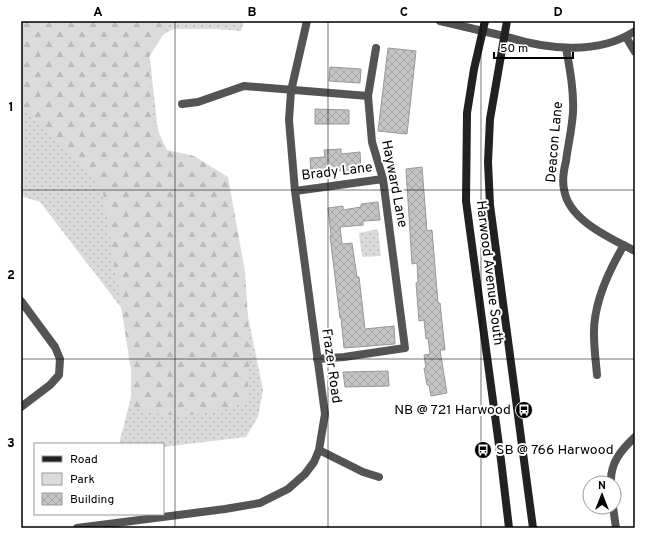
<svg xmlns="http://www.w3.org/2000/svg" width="656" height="549" font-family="Overpass,sans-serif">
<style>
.green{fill:url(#green-dots)}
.forest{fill:url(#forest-firs)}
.building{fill:url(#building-cross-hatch);stroke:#989898}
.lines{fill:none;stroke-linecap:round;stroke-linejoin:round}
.minor{stroke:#545454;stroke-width:8}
.tertiary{stroke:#545454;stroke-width:8}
.secondary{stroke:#212121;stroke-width:8}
.grid{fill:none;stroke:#000;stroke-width:1;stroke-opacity:0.55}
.labels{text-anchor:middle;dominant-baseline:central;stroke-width:4;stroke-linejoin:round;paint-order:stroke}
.street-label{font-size:14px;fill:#000;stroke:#fff}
.poi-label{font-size:14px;fill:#000;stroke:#fff;text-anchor:end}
.neatline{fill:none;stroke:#000;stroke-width:1.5}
.grid-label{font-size:13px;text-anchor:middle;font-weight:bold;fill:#000}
</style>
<defs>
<pattern id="green-dots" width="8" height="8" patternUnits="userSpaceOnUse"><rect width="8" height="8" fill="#dbdbdb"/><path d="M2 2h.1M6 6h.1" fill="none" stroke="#bababa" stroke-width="1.8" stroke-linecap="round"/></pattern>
<pattern id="forest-firs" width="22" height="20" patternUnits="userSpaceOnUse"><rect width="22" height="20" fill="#dbdbdb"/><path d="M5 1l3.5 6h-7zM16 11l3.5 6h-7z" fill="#bababa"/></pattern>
<pattern id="building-cross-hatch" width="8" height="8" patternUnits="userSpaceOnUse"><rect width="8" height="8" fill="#c4c4c4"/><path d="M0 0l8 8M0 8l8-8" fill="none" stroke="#a7a7a7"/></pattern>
</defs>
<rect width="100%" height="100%" fill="#fff"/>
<path class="green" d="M21 21H244L241 31 214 29H174L148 42 157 123 167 185 219 175 263 390 258 417 246 437 163 447V444H119L139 365 133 323 40 202 21 196Z
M378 229 381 256 362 257 359 233Z"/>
<path class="forest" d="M21 21H172L149 57 151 116 167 150 194 156 228 177 245 272 250 350 247 402C218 412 185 419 155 413 147 411 139 409 131 407V370L103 193 88 172 27 110 21 106Z"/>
<path class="building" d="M388 48 416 51 407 134 378 131Z
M330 67 361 69 360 83 329 81Z
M315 109 349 110V124H315Z
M341 149V154L360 152 361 169 311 173 310 158 325 157 324 150Z
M422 167 427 231 432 230 438 303H440L445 350H440L447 393 431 396 429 385H427L424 368H426L424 355 430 354 428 338 426 339 424 320 419 321 416 283 418 282 417 263 412 264 406 169Z
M378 202 380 220 363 221V225L340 227 342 244 352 243 357 277H359L365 329 394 326 395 344 344 348 341 318H340L330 236 331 235 328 208 343 206V210L361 207V204Z
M388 371 389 386 345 387 343 372Z"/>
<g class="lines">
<path class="minor" d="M504 36C545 49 597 56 635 31
M626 37 635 52
M566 48C570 70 574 91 573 112 572 129 568 145 566 161 564 169 562 180 564 189 568 220 610 238 635 251
M182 104 198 102 244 86 368 96
M295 191 383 179
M21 301 55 347 60 359 59 375 50 385 21 407
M317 359 344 357 405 348 383 179 372 142 368 96 376 48
M597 375C596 362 594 349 594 335 593 304 608 272 624 245
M319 450 363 472 379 477
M611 483C610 463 621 450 635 437
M613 507 616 528
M77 528 225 509 260 503 288 489 305 474 314 462 319 450 325 414 295 191 289 120 291 91 307 21"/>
<path class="tertiary" d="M440 21 504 36"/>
<path class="secondary" d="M485 21 474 69 467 113 466 201 501 460 509 528
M507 21 490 119 488 162 490 205 533 528"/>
</g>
<path class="grid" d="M175 21V528M328 21V528M481 21V528M21 190H635M21 359H635"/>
<defs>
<g id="bus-disc" transform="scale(0.9)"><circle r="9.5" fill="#000" stroke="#fff"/><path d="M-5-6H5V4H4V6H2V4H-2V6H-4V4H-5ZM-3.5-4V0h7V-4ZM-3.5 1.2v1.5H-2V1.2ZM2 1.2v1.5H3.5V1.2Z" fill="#fff"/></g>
</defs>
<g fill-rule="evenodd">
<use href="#bus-disc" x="524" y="410"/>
<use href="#bus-disc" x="483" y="450"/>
</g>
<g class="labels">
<g class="street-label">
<text transform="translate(555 142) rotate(-85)">Deacon Lane</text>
<text transform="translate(337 172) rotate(-7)">Brady Lane</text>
<text transform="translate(394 184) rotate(79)">Hayward Lane</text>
<text transform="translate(489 273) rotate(83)">Harwood Avenue South</text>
<text transform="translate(331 366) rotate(82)">Frazer Road</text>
</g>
<g class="poi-label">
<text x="511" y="410">NB @ 721 Harwood</text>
<text x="496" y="450" text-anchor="start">SB @ 766 Harwood</text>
</g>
</g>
<rect width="656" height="549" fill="none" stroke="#ffffff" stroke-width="44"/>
<rect x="34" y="443" width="130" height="72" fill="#ffffff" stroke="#999999"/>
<rect x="42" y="456" width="20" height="6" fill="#212121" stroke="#999999"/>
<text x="70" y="463" font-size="12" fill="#000000">Road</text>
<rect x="42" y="473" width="20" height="12" fill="#dbdbdb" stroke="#999999"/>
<text x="70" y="483" font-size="12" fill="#000000">Park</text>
<rect x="42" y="493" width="20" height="12" fill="url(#building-cross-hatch)" stroke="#999999"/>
<text x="70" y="503" font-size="12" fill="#000000">Building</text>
<g transform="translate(602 495)"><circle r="19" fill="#ffffff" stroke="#999999"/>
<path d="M0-3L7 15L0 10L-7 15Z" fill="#000000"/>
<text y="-6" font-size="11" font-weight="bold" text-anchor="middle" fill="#000000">N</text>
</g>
<path d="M494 52v6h79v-6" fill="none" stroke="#000000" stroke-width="2"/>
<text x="500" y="52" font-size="12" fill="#000000" stroke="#ffffff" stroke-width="3" paint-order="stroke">50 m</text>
<rect x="22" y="22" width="612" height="505" class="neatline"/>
<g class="grid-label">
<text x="98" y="16">A</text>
<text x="252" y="16">B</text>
<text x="404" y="16">C</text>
<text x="558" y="16">D</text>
<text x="11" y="111">1</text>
<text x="11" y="279">2</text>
<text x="11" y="447">3</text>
</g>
</svg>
